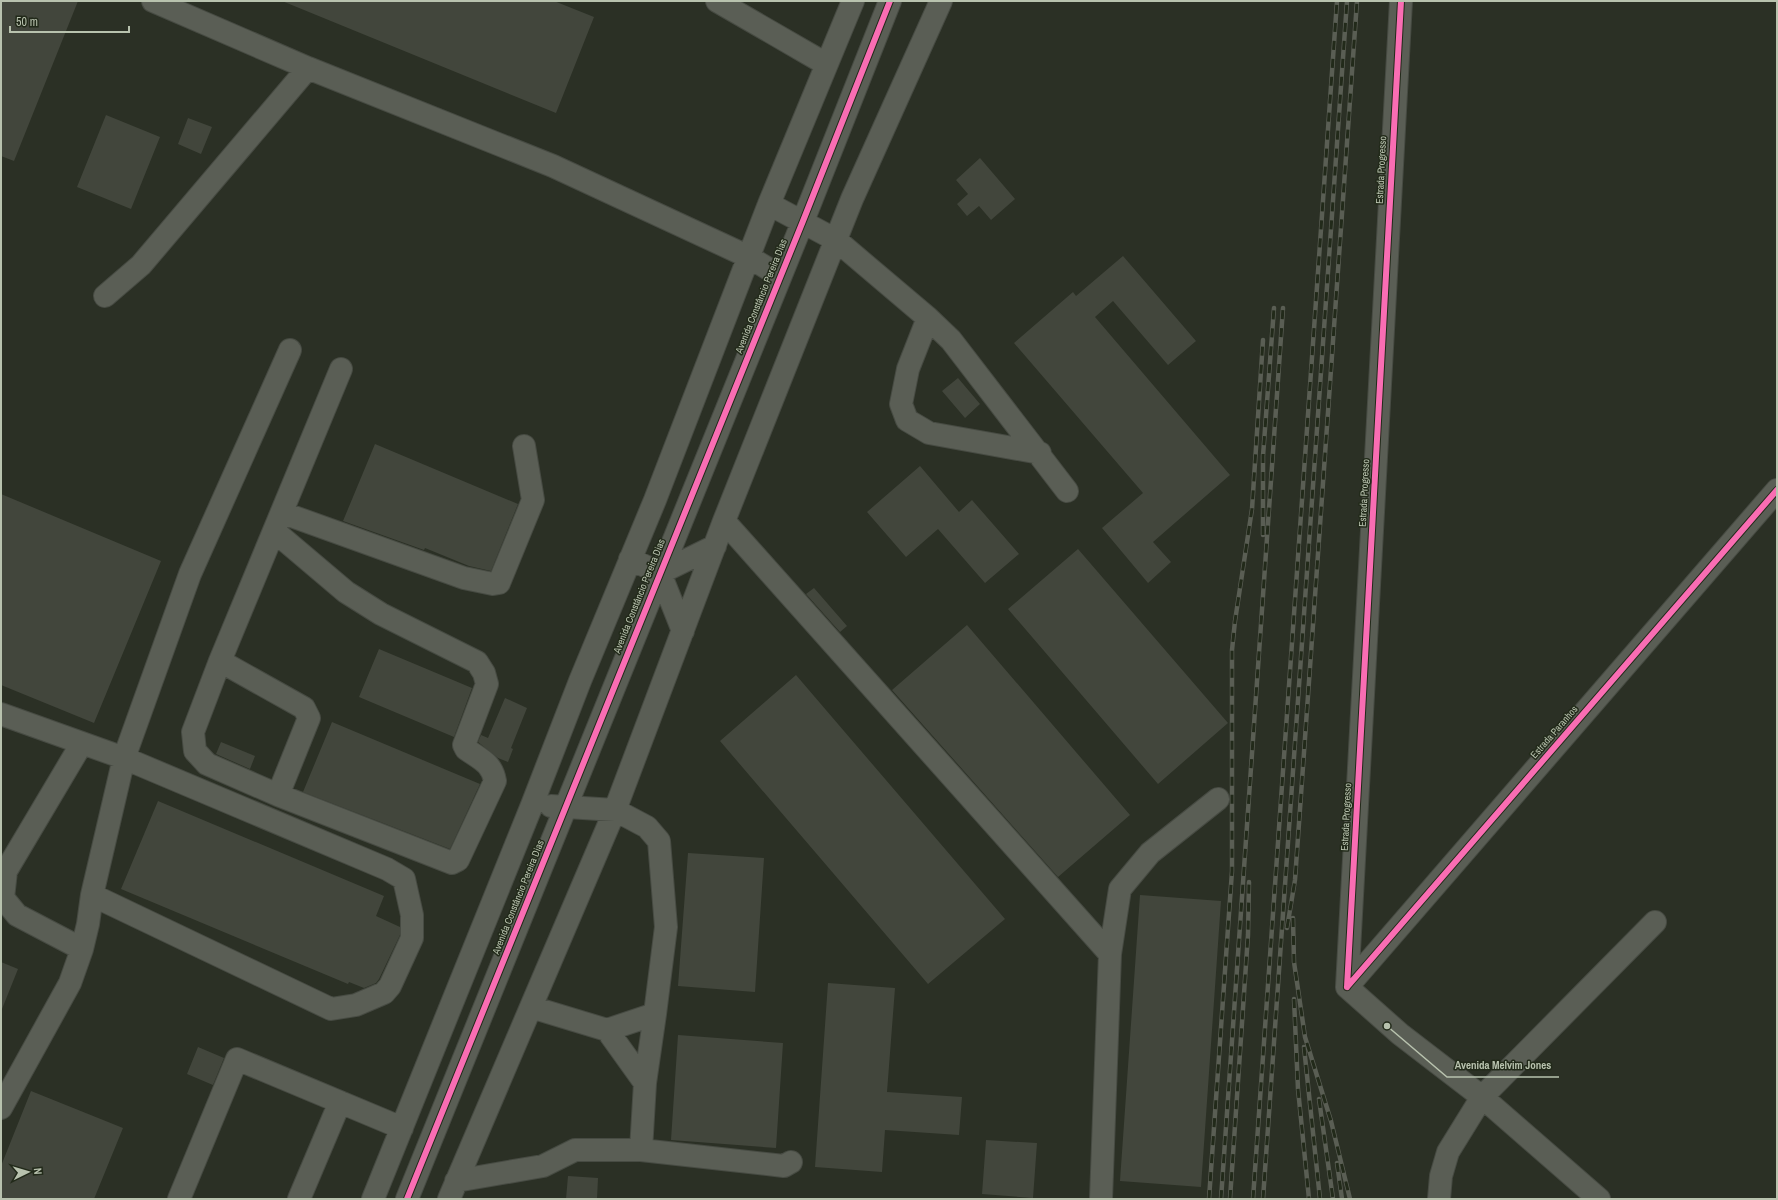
<svg xmlns="http://www.w3.org/2000/svg" width="1778" height="1200" font-family="'Archivo Narrow',sans-serif">
<style>
.building{fill:#42463c}
.lines{fill:none;stroke-linecap:round;stroke-linejoin:round}
.minor-casing{stroke:#474b43;stroke-width:24}
.minor{stroke:#5a5e55;stroke-width:22}
.rail-casing{stroke:#5a5e54;stroke-width:4.5}
.rail{stroke:#222a1a;stroke-width:3;stroke-dasharray:9;stroke-linecap:butt}
.cycleway-casing{stroke:#222a1a;stroke-width:8}
.cycleway{stroke:#f96db3;stroke-width:6}
.labels{text-anchor:middle;dominant-baseline:central;stroke-width:3;stroke-linejoin:round;paint-order:stroke}
.street-label{font-size:10px;fill:#b8c2ae;stroke:#222a1a}
.leader{fill:none;stroke:#b8c2ae;stroke-width:1.5}
.callout-dot{fill:#b8c2ae;stroke:#222a1a;stroke-width:1.5}
.callout-label{font-size:11px;text-anchor:middle;font-weight:bold;fill:#b8c2ae;stroke:#222a1a;stroke-width:3;stroke-linejoin:round;paint-order:stroke}
</style>
<rect width="100%" height="100%" fill="#2b3025"/>
<path class="building" d="M1 1H78L14 161 1 156Z
M282 1H554L594 17 556 113Z
M106 115 160 137 131 209 77 187Z
M188 118 212 127 201 154 178 144Z
M980 158 1015 199 991 220 979 206 967 216 957 204 968 194 956 180Z
M1123 256 1196 341 1168 365 1113 301 1095 317 1230 475 1153 542 1171 562 1148 583 1102 528 1143 493 1014 343 1073 292 1076 296Z
M958 378 980 404 965 418 942 391Z
M375 444 518 504 491 571 469 566 425 548 424 550 343 521Z
M920 466 959 512 972 500 1019 554 985 583 938 529 906 557 867 512Z
M1 494 161 561 94 723 1 685Z
M1078 549 1228 723 1158 784 1008 609Z
M814 588 847 626 840 632 806 594Z
M967 625 1130 815 1058 877 892 690Z
M379 649 472 688 454 737 359 697Z
M796 675 1005 919 928 984 720 741Z
M505 698 527 708 511 748 513 749 508 762 498 758 478 742 481 735 488 738Z
M332 722 480 784 450 849 303 792Z
M221 742 255 756 250 769 216 754Z
M158 801 384 896 376 916 400 927V935L379 979 376 983 364 988 349 982 348 984 121 889Z
M688 853 764 858 755 992 678 986Z
M1140 895 1221 901 1201 1187 1120 1181Z
M1 962 18 969 2 1009H1Z
M828 983 895 988 887 1092 962 1097 959 1135 885 1130 882 1172 815 1167Z
M678 1035 783 1043 776 1148 671 1140Z
M198 1047 224 1058 213 1085 187 1074Z
M31 1091 123 1128 94 1199H1V1166Z
M986 1140 1037 1143 1033 1198 982 1194Z
M568 1176 598 1178 597 1199H566Z"/>
<g class="lines">
<g class="minor-casing">
<path id="minor" d="M153 1 308 68 553 166 749 257 780 276
M717 1 826 64
M769 204 836 240 928 318 951 340 1067 491
M105 296 141 265 308 68
M928 318 908 369 901 404 907 420 929 433 1040 453
M283 513 464 578 493 584 499 583 533 500 524 446
M724 521 1110 954
M274 531 346 592 381 614 477 662 484 673 487 684 464 745 466 749C480 759 492 763 495 781L458 860 452 863 278 795 207 764 195 751 193 732 220 661 341 369
M630 559 660 573 683 631
M660 573 715 546
M220 661 304 708 309 718 278 795
M1 714 124 758 387 869 404 879 412 915V938L390 986 384 993 356 1005 331 1009 92 895 124 758 190 574 290 350
M82 743 6 871 3 898 17 915 82 949 88 924 92 895
M1347 987 1401 1
M1347 987 1777 490
M1347 987 1400 1034 1482 1097 1599 1199
M531 1007 607 1030 655 1014 666 927 659 841 647 827 615 810 551 806
M607 1030 645 1083
M1 1108 70 983 82 949
M641 1150 784 1166 791 1162
M456 1181 543 1166 575 1150H641L645 1083 655 1014
M179 1199 237 1059 402 1128
M299 1199 340 1102
M373 1199 532 805 580 681 655 500 769 204 853 1
M407 1199 803 221 890 1
M449 1199 615 810 724 521 852 199 941 1
M1101 1199 1110 954 1120 889 1150 853 1218 799
M1439 1199 1441 1176 1448 1152 1482 1097 1655 922"/>
</g>
<use href="#minor" class="minor"/>
<g class="rail-casing">
<path id="rail" d="M1263 535V456L1274 308
M1293 918 1294 962 1305 1037 1331 1121 1350 1199
M1287 928 1295 880 1357 1
M1294 999 1298 1089 1309 1199
M1304 1047 1320 1199
M1319 1099 1333 1199
M1337 1163 1342 1199
M1209 1199 1232 871V650L1235 621 1252 509 1263 340
M1221 1199 1283 308
M1230 1199 1248 935 1249 882
M1253 1199 1337 1
M1263 1199 1347 1"/>
</g>
<use href="#rail" class="rail"/>
<g class="cycleway-casing">
<path id="cycleway" d="M1347 987 1401 1
M1347 987 1777 490
M407 1199 803 221 890 1"/>
</g>
<use href="#cycleway" class="cycleway"/>
</g>
<g class="labels">
<g class="street-label">
<text transform="translate(1381 170) rotate(-87)">Estrada Progresso</text>
<text transform="translate(761 296) rotate(-68)">Avenida Constâncio Pereira Dias</text>
<text transform="translate(1364 493) rotate(-87)">Estrada Progresso</text>
<text transform="translate(639 596) rotate(-68)">Avenida Constâncio Pereira Dias</text>
<text transform="translate(1554 732) rotate(-49)">Estrada Paranhos</text>
<text transform="translate(1346 817) rotate(-87)">Estrada Progresso</text>
<text transform="translate(518 897) rotate(-68)">Avenida Constâncio Pereira Dias</text>
</g>
</g>
<path class="leader" d="M1387 1026L1447 1077H1559"/>
<circle class="callout-dot" cx="1387" cy="1026" r="4"/>
<g class="callout-label">
<text x="1503" y="1069">Avenida Melvim Jones</text>
</g>
<rect width="1778" height="1200" fill="none" stroke="#b8c2ae" stroke-width="4"/>
<g transform="translate(28 1172) rotate(85)" stroke="#222a1a" stroke-width="3" paint-order="stroke">
<path d="M0-3L7 15L0 10L-7 15Z" fill="#b8c2ae"/>
<text y="-6" font-size="11" font-weight="bold" text-anchor="middle" fill="#b8c2ae">N</text>
</g>
<path d="M10 26v6h119v-6" fill="none" stroke="#b8c2ae" stroke-width="2"/>
<text x="16" y="26" font-size="12" fill="#b8c2ae" stroke="#222a1a" stroke-width="3" paint-order="stroke">50 m</text>
</svg>
